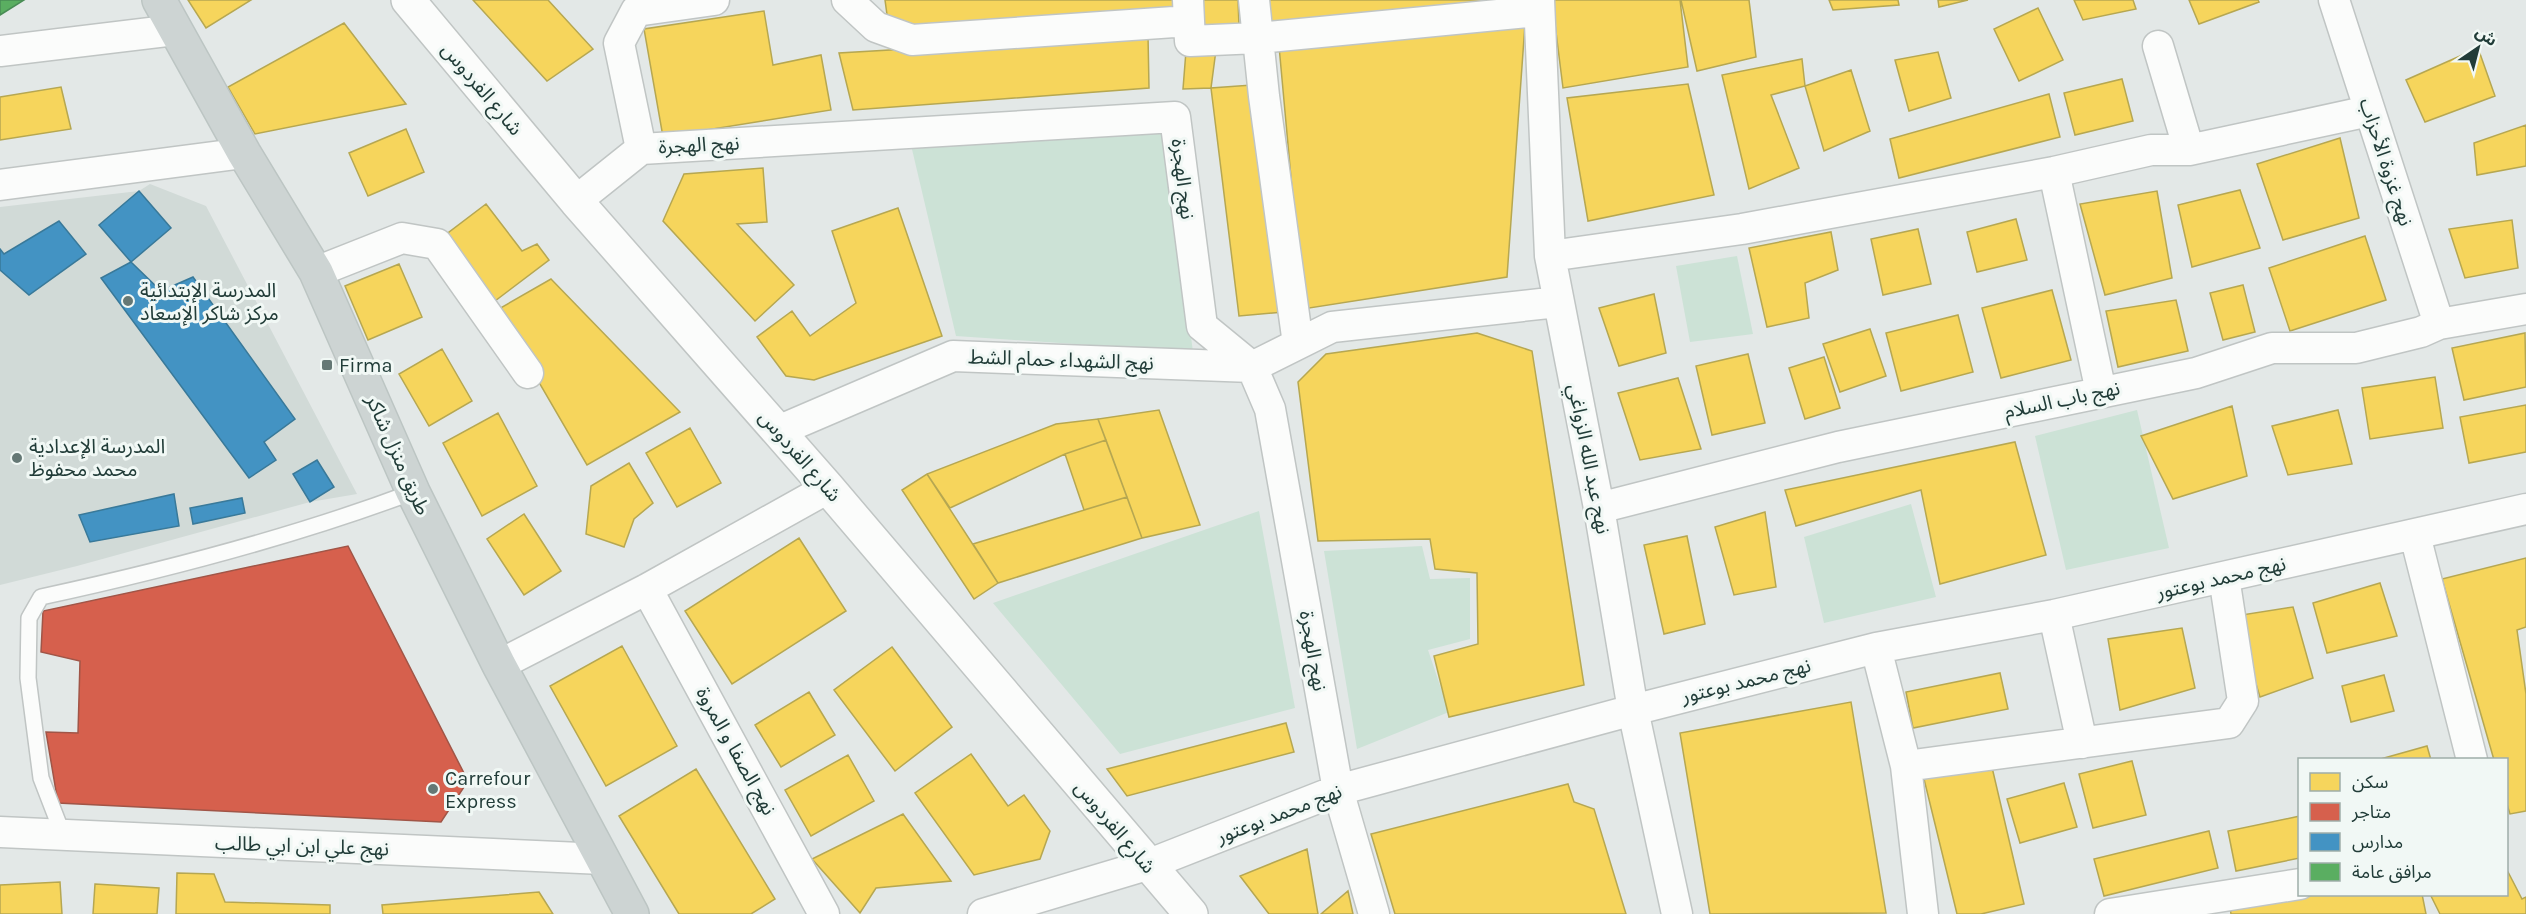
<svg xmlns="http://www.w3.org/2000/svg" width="2526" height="914" font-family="Karla,'Noto Sans Arabic',sans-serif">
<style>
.built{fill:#d1dad7}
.green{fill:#cce2d6}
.homes{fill:#f6d55c;stroke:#b6a751;stroke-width:1.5}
.shops{fill:#d6604d;stroke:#a05547;stroke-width:1.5}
.schools{fill:#4393c3;stroke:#397999;stroke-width:1.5}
.public{fill:#5aae61;stroke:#498c55;stroke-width:1.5}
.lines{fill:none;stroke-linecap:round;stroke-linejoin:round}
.service-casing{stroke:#c0c5c4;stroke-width:18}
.minor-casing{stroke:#c0c5c4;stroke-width:33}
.tertiary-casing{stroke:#c0c5c4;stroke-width:36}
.primary-casing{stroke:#bcc5c3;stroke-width:36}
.service{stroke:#fbfcfb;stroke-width:15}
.minor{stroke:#fbfcfb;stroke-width:30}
.tertiary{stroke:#fbfcfb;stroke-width:33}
.primary{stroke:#cdd4d3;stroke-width:33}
.poi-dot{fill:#657875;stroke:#f1f8f5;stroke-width:2}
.labels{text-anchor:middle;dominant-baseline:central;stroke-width:6;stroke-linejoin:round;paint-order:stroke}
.street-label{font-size:20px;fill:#213c38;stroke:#f1f8f5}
.poi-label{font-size:20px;fill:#213c38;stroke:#f1f8f5;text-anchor:start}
</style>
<rect width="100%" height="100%" fill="#e3e8e7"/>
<path class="built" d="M150 184 206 206 357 494 310 502 77 566 0 585V207L139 191Z"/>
<path class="green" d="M1164 129 1193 352 956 336 911 145Z
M1737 256 1753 334 1690 342 1676 266Z
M2137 410 2169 548 2066 570 2035 436Z
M1911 504 1936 597 1824 623 1804 537Z
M1259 511 1295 708 1120 754 993 603Z
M1422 546 1430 579 1470 578V639L1428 650 1449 712 1357 749 1324 551Z"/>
<path class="homes" d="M188 0H251L206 28Z
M473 0H548L593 49 547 81Z
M885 0H1177L1176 10 915 31 888 22Z
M1199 0H1238L1239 27 1199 30Z
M1266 0H1509L1267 23Z
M1552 0H1680L1688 67 1563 88Z
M1681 0H1749L1756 57 1697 71Z
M1829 0H1898L1899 5 1833 10Z
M1938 0H1968L1939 7Z
M2074 0H2133L2136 9 2083 20Z
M2189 0H2258L2259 2 2199 24Z
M2038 8 2063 60 2019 81 1994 29Z
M764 11 773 65 821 55 831 110 663 137 644 29Z
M344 23 406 104 255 134 228 87Z
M1525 24 1507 277 1303 309 1279 46Z
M1148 35 1149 88 853 110 839 53Z
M2478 48 2495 96 2425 122 2406 80Z
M1216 50 1211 88 1183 89 1186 51Z
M1938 52 1951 98 1909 111 1895 60Z
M1802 59 1805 86 1771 95 1799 168 1749 189 1722 75Z
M1851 70 1870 131 1824 151 1805 86Z
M2122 79 2133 121 2075 135 2064 93Z
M1688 84 1714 195 1588 221 1567 98Z
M1252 85 1283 312 1239 316 1211 88Z
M61 87 71 129 0 140V97Z
M2049 94 2060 137 1899 178 1890 139Z
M2526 125V166L2477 175 2474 143Z
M406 129 424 172 368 196 349 153Z
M2340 138 2359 218 2283 240 2257 164Z
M763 168 767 222 737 224 794 285 755 321 663 221 684 174Z
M2240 190 2260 248 2192 267 2178 205Z
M2157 191 2172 278 2105 295 2080 204Z
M486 204 522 251 537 244 549 260 491 304 440 239Z
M898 208 942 336 814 380 786 376 757 337 792 311 810 336 856 303 832 231Z
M2016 219 2027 260 1977 272 1967 232Z
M2512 220 2518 268 2465 278 2449 229Z
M1918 229 1931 284 1883 295 1871 239Z
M1831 232 1838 270 1805 283 1809 318 1767 327 1749 248Z
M2365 236 2386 300 2290 331 2269 268Z
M399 264 422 317 368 340 345 286Z
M551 279 680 412 587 465 497 310Z
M2243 285 2255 332 2223 340 2210 293Z
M2052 290 2071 360 2001 378 1982 308Z
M1654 294 1666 353 1619 366 1599 308Z
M2176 300 2188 351 2118 367 2106 311Z
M1958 315 1973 372 1901 391 1886 333Z
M1870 329 1886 376 1840 392 1823 344Z
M1477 333 1532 351 1584 685 1449 717 1434 656 1478 644 1477 573 1435 569 1430 539 1318 541 1298 382 1326 354Z
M2525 333 2526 387 2464 400 2452 348Z
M442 349 472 401 429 426 399 374Z
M1748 354 1765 423 1712 435 1696 366Z
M1824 357 1840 408 1805 419 1789 368Z
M2435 377 2443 428 2370 439 2362 388Z
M1678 378 1701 449 1640 460 1618 393Z
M2526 405V452L2469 463 2460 417Z
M2232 406 2247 476 2173 499 2141 436Z
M1159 410 1200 525 1142 538 1098 419Z
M2338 410 2352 464 2288 475 2272 426Z
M498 413 537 486 482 516 443 443Z
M1098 419 1106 440 1065 454 950 508 927 474 1056 424Z
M690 428 721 483 677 507 646 453Z
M1106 440 1127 497 1084 510 1065 454Z
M2015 442 2046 555 1940 584 1921 490 1796 526 1785 490Z
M629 463 653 503 634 519 624 547 586 534 591 486Z
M927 474 998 583 974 599 902 490Z
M1127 497 1142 538 998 583 973 544Z
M1765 512 1776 587 1734 595 1715 527Z
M524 514 561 571 524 595 487 539Z
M1687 536 1705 624 1664 634 1644 545Z
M799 538 846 611 732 684 685 611Z
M2526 558V627L2517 630 2526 694V811L2510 814 2506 801V760H2494L2442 579Z
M2380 583 2397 636 2327 653 2313 603Z
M2293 607 2313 678 2260 697 2235 616Z
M2182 628 2195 688 2120 710 2108 639Z
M622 646 677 746 606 786 550 686Z
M892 647 952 727 895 771 834 690Z
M2000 673 2008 709 1913 728 1906 692Z
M2384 675 2394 711 2351 722 2342 686Z
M809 692 835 735 781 767 755 725Z
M1851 702 1886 913 1710 914 1680 733Z
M1286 723 1294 752 1127 796 1107 769Z
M2427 746 2431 760H2377Z
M971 754 1008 806 1024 795 1050 831 1040 859 974 875 915 793Z
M848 755 874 801 811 836 785 790Z
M2132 761 2146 815 2093 828 2079 774Z
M1991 763 2024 904 1981 914H1957L1924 779Z
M696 769 775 899 751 914H679L619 816Z
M2064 783 2077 827 2020 843 2007 799Z
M1568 784 1574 802 1594 809 1626 914H1395L1371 834Z
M903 814 951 881 876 888 860 913 812 859Z
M2300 816V858L2236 871 2228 831Z
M2209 831 2218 868 2104 896 2094 859Z
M1307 849 1318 914H1269L1240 876Z
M2506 868 2522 899 2526 897V914H2440L2430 894H2506Z
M177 873 214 874 225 902 330 905V914H176Z
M60 882 62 914H0V885Z
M95 884 159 888 157 914H93Z
M1348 891 1353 914H1321Z
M539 892 553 914H383L382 905Z
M2300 894H2422L2426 914H2231L2230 907Z"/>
<path class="shops" d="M348 546 468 781 441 822 58 803 46 732 78 733 80 661 41 652 43 611Z"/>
<path class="schools" d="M139 191 171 228 131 262 99 225Z
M59 221 86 254 29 295 0 270V249L4 254Z
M131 262 161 291 193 277 295 419 264 442 276 460 249 478 101 278Z
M317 460 334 487 310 502 293 474Z
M174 494 179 526 90 542 79 515Z
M242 498 245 513 193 524 190 508Z"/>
<path class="public" d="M0 0H24L0 15Z"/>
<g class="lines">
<g class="service-casing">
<path id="service" d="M63 835 41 778 28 678 29 618 41 597C166 570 293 537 413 492"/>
</g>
<g class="minor-casing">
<path id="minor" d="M847 0 876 27 912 40 1189 21 1188 0
M1254 0 1264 96 1298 344
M1539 0 1550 256 1599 508 1633 710 1677 914
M2334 0 2439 324
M1189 21 1190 41 1258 38 1539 11
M2158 46 2189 150
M0 51 175 30
M641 149 619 43 636 11 714 0
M2054 172 2101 392
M0 185 244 153
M576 201 641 149 1175 117 1202 326 1252 367 1270 409 1338 790 1374 914
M1550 256 1742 229 2054 172 2151 150H2189L2369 111
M316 272 402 238 437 244 528 373
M778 431 953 356 1252 367 1332 327 1558 302
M1599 508 1838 447 2196 373 2272 348H2356L2421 332 2439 324 2526 309
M2415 535 2472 760
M647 589 824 914
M2054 615 2082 743
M1876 648 1906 766 1923 914
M499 665 647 589 828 488
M1906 766 2229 723 2243 701 2224 577
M0 832 603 859
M983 914 1147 865 1338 790 1633 710 1876 648 2054 615 2526 509
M2110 914 2300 884"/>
</g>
<g class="tertiary-casing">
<path id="tertiary" d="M408 0 576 201 828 488 1191 914"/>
</g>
<g class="primary-casing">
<path id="primary" d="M159 0 244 153 316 272 413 492 499 665 632 914"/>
</g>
<use href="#service" class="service"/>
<use href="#minor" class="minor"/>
<use href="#tertiary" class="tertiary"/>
<use href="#primary" class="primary"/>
</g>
<g class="poi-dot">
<circle cx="128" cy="301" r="6"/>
<rect x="321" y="359" width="12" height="12" rx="3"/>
<circle cx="17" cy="458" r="6"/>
<circle cx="433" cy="789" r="6"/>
</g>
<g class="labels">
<g class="street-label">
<text transform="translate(482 89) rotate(50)">شارع الفردوس</text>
<text transform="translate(699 145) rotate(-3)">نهج الهجرة</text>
<text transform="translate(2386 162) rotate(72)">نهج غزوة الأحزاب</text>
<text transform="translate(1183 179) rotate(83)">نهج الهجرة</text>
<text transform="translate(1061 360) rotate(2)">نهج الشهداء حمام الشط</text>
<text transform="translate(2062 400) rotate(-12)">نهج باب السلام</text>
<text transform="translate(398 455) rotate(66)">طريق منزل شاكر</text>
<text transform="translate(800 456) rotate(49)">شارع الفردوس</text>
<text transform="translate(1589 459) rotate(79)">نهج عبد الله الزواغي</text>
<text transform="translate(2221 578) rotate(-13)">نهج محمد بوعتور</text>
<text transform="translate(1313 651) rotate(80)">نهج الهجرة</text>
<text transform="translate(1746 681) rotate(-14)">نهج محمد بوعتور</text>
<text transform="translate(736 751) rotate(61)">نهج الصفا و المروة</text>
<text transform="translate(1279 814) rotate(-21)">نهج محمد بوعتور</text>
<text transform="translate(1115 827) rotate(50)">شارع الفردوس</text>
<text transform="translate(302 846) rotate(2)">نهج علي ابن ابي طالب</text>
</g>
<g class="poi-label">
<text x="140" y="290">المدرسة الإبتدائية<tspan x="140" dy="23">مركز شاكر الإسعاد</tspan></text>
<text x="339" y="365">Firma</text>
<text x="29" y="446">المدرسة الإعدادية<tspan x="29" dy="23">محمد محفوظ</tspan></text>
<text x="445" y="778">Carrefour<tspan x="445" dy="23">Express</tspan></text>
</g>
</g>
<rect x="2298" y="758" width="210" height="138" fill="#f1f8f5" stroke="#9eada9" stroke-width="1.5"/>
<rect x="2310" y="773" width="30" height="18" fill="#f6d55c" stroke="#9eada9" stroke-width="1.5"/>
<text x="2352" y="788" font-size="18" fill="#213c38">سكن</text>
<rect x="2310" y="803" width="30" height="18" fill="#d6604d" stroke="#9eada9" stroke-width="1.5"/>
<text x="2352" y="818" font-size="18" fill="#213c38">متاجر</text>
<rect x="2310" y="833" width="30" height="18" fill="#4393c3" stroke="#9eada9" stroke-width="1.5"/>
<text x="2352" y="848" font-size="18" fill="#213c38">مدارس</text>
<rect x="2310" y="863" width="30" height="18" fill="#5aae61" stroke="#9eada9" stroke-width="1.5"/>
<text x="2352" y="878" font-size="18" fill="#213c38">مرافق عامة</text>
<g transform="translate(2478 48) rotate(35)" stroke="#f1f8f5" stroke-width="4.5" paint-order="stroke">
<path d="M0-4.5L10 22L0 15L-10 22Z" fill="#213c38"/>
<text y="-9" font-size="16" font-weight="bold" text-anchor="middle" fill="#213c38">ش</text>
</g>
</svg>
